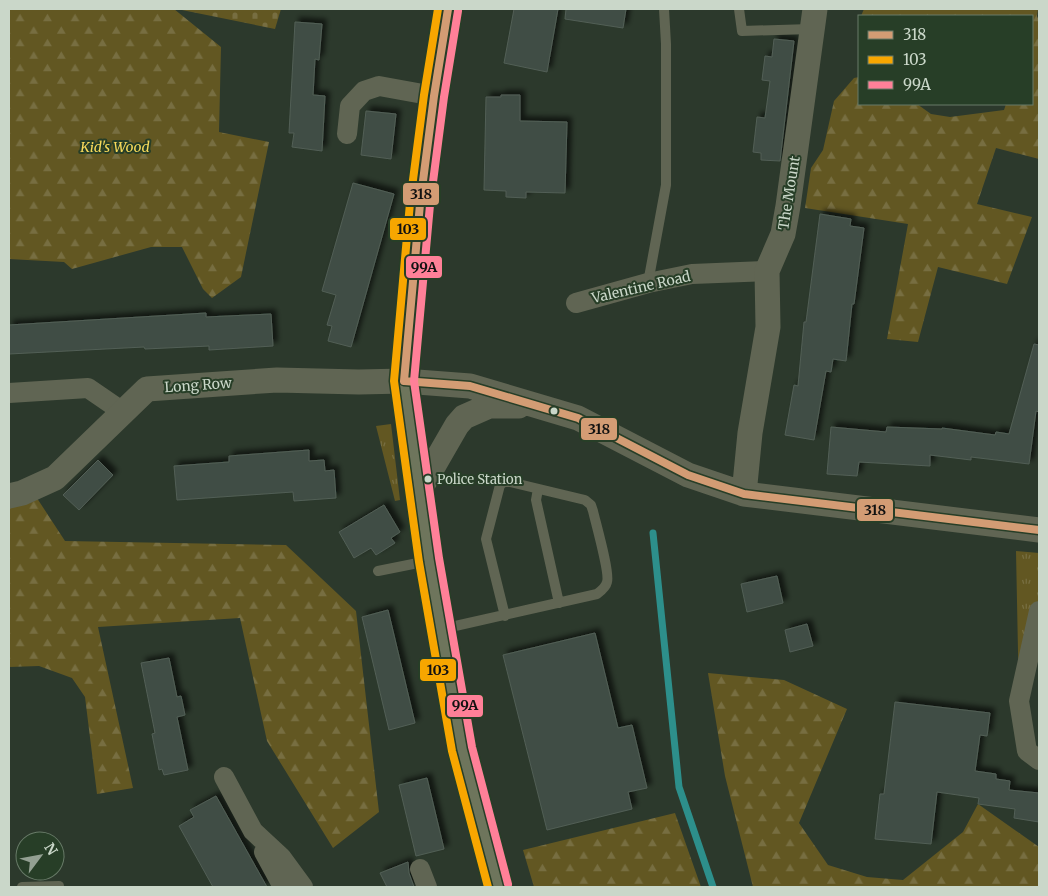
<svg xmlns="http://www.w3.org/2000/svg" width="1048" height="896" font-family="Merriweather,serif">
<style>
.grass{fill:url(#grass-tufts)}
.forest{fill:url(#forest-firs)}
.cemetery{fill:url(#cemetery-stones)}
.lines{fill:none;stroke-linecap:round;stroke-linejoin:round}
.stream{stroke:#2d8f8b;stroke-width:7}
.building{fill:#404d44;stroke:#525f56;filter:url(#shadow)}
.service{stroke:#606553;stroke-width:10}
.minor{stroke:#606553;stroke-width:20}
.tertiary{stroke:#606553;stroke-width:25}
.primary{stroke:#6e755c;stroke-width:28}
.bus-1-casing{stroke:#273e27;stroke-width:11}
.bus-2-casing{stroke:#273e27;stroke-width:11}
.bus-3-casing{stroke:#273e27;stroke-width:11}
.bus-1{stroke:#d39c74;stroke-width:8}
.bus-2{stroke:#f7a600;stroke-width:8}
.bus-3{stroke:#ff8098;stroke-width:8}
.bus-dot{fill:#cad7c9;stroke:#273e27;stroke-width:2}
.labels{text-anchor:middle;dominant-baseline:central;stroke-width:4;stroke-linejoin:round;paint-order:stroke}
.bus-label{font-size:13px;fill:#cad7c9;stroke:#273e27;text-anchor:start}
.park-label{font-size:14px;font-style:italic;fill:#f6d95a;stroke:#273e27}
.street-label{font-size:14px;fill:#cad7c9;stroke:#273e27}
.line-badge{stroke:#273e27;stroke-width:2}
.pale-badge-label{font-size:14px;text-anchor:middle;font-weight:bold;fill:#111}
</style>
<defs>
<pattern id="grass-tufts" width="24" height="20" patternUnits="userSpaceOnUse" patternTransform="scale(1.25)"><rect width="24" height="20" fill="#625722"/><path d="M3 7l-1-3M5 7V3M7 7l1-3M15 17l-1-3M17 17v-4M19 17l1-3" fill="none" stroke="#776e41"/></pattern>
<pattern id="forest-firs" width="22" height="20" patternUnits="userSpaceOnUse" patternTransform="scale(1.25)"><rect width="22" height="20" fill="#625722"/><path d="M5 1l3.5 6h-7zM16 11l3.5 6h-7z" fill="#776e41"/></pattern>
<pattern id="cemetery-stones" width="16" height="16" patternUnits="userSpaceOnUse" patternTransform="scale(1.25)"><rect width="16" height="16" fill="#625722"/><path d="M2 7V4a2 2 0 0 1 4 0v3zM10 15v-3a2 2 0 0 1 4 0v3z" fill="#776e41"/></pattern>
<filter id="shadow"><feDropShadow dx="4.5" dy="-4.5" stdDeviation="2.5" flood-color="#0009"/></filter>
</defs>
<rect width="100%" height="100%" fill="#2c392c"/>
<path class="grass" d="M391 424 400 500 395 501 376 426Z
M1016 551 1039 553V611L1019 701Z"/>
<path class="forest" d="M9 9H174L221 47 219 132 269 142 241 277 212 298 203 289 182 247H151L72 269 64 262 9 259Z
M864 9H1038L1037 16 1039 21V159L996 148 977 204 1032 217 1007 284 938 267 918 342 887 339 908 224 805 208 811 168 823 150 834 101 854 78 859 77V104H917L931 114 950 117 1004 110 1006 104H1032V16H861Z
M31 489 65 541 286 545 356 611 379 812 333 848 267 741 240 618 98 627 133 788 97 794 85 697 72 678 39 666 9 667V494Z
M708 673 784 680 847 709 799 823 828 865 867 877 903 880 963 832 978 804 1039 847V887H753L725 776Z
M675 813 701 887H534L523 850Z"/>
<path class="cemetery" d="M177 9H281L275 29Z"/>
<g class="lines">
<path class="stream" d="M653 533 679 787 713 887"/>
</g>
<path class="building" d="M514 9H558L547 72 504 63Z
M566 9H626L623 28 565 19Z
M295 22 322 24 319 60 315 59 313 95 325 96 322 151 292 147 294 133H289Z
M774 39 794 41 780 161 761 160V153L753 152 757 117 765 118 770 81 762 80 765 56 772 57Z
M501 95H520V121L567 122 565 193 526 192V198L506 197V191L484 190 486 97H501Z
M366 111 396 114 391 159 361 155Z
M353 183 394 194 351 347 328 341 332 326 327 325 336 295 322 291Z
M820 214 851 219 850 226 864 228 854 304H852L846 361 833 359 831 372 826 371 814 440 785 435 794 385 798 386 804 322H806Z
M206 313V317L271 314 273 346 209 350V346L145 349 144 347 9 354V325Z
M1034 344 1039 345V412L1036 411 1029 464 971 457V460L930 455V466L859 462 857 476 827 474 831 427 886 432 887 427 942 429V428L995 435 996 432 1009 434Z
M309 450V461L324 460 325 471 334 470 336 498 294 501 293 492 177 500 174 466 229 462V456Z
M98 460 113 475 79 510 63 495Z
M384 505 400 532 391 538 395 543 376 555 371 548 354 558 339 532Z
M777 576 783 603 747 612 741 584Z
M388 610 415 723 389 730 362 617Z
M807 624 813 646 790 652 785 630Z
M595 633 618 728 632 725 647 788 628 792 632 809 547 830 503 655Z
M169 658 177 697 181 696 185 715 177 717 188 770 164 775 162 769 159 770 152 734 155 733 141 663Z
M895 702 990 713 987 736 980 735 975 771 996 774V779L1010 781 1009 790 1039 793V822L1014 818 1015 809 978 804 979 798 937 792 931 844 875 839 880 794H884Z
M427 778 444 849 416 856 399 785Z
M216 796 267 887H213L179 826 194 817 190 810Z
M408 862 409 873 414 887H387L380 873Z"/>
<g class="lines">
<path class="service" d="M739 9 742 31 811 29
M648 283 666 185V44L664 9
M538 489 536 500 559 603
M378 571 428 561
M442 629 597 594C601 591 606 587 607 582 610 573 596 524 593 511L591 505 585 500 510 482H504L500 485 486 539 505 616
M22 887 59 886"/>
<path class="minor" d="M347 134 350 106 364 91 379 86 434 96
M576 303 648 283 692 274 767 271
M9 393 88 388 123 412
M1039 611 1019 701 1027 751 1039 760
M224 777 253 831 281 857 303 887
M264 852 283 887
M420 869 427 887"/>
<path class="tertiary" d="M419 491 442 451 457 425 464 417 489 406H519
M744 494 750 433 768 327 767 271 783 234 788 206 815 9
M9 496 22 493 55 478 147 389 277 380 359 382 404 381 470 386 578 418 688 475 744 494 1039 530"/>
<path class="primary" d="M448 9 434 96 420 204 404 381 429 560 462 749 498 887"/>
<g class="bus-1-casing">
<path id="bus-1" d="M404 381 470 386 578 418 688 475 744 494 1039 530
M404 381 420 204 434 96 448 9"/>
</g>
<g class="bus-2-casing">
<path id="bus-2" d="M438 9 424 95 410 203 394 381 419 562 452 751 488 887"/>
</g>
<g class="bus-3-casing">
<path id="bus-3" d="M458 11 444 97 430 205 414 381 439 558 472 747 508 884"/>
</g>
<use href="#bus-1" class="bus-1"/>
<use href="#bus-2" class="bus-2"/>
<use href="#bus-3" class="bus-3"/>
</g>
<g class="bus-dot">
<circle cx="554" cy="411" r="4.5"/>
<circle cx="428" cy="479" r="4.5"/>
</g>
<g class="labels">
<g class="bus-label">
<text x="437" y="479">Police Station</text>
</g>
<g class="park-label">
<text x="115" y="147">Kid's Wood</text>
</g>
<g class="street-label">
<text transform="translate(789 193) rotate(-81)">The Mount</text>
<text transform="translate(641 287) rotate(-13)">Valentine Road</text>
<text transform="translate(198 385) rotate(-4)">Long Row</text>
</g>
</g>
<g class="line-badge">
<rect x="402" y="182" width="38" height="24" rx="5" fill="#d39c74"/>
<rect x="389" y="217" width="38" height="24" rx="5" fill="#f7a600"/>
<rect x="405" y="255" width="38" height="24" rx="5" fill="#ff8098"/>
<rect x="580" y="417" width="38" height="24" rx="5" fill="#d39c74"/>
<rect x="856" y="498" width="38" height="24" rx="5" fill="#d39c74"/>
<rect x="419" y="658" width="38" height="24" rx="5" fill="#f7a600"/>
<rect x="446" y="694" width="38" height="24" rx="5" fill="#ff8098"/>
</g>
<g class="pale-badge-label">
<text x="421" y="199">318</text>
<text x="408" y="234">103</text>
<text x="424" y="272">99A</text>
<text x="599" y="434">318</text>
<text x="875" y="515">318</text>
<text x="438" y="675">103</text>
<text x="465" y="710">99A</text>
</g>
<rect width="1048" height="896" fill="none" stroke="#cad7c9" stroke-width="20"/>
<rect x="858" y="15" width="175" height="90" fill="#273e27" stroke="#687b68"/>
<rect x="868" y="31" width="25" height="8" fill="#d39c74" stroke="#687b68"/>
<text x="903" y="40" font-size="15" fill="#cad7c9">318</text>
<rect x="868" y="56" width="25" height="8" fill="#f7a600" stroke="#687b68"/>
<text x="903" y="65" font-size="15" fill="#cad7c9">103</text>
<rect x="868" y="81" width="25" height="8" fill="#ff8098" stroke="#687b68"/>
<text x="903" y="90" font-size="15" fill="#cad7c9">99A</text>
<g transform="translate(40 856) rotate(58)"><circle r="24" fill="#273e27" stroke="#687b68"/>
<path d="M0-4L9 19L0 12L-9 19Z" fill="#93a092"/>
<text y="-8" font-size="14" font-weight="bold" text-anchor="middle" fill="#cad7c9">N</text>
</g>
</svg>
